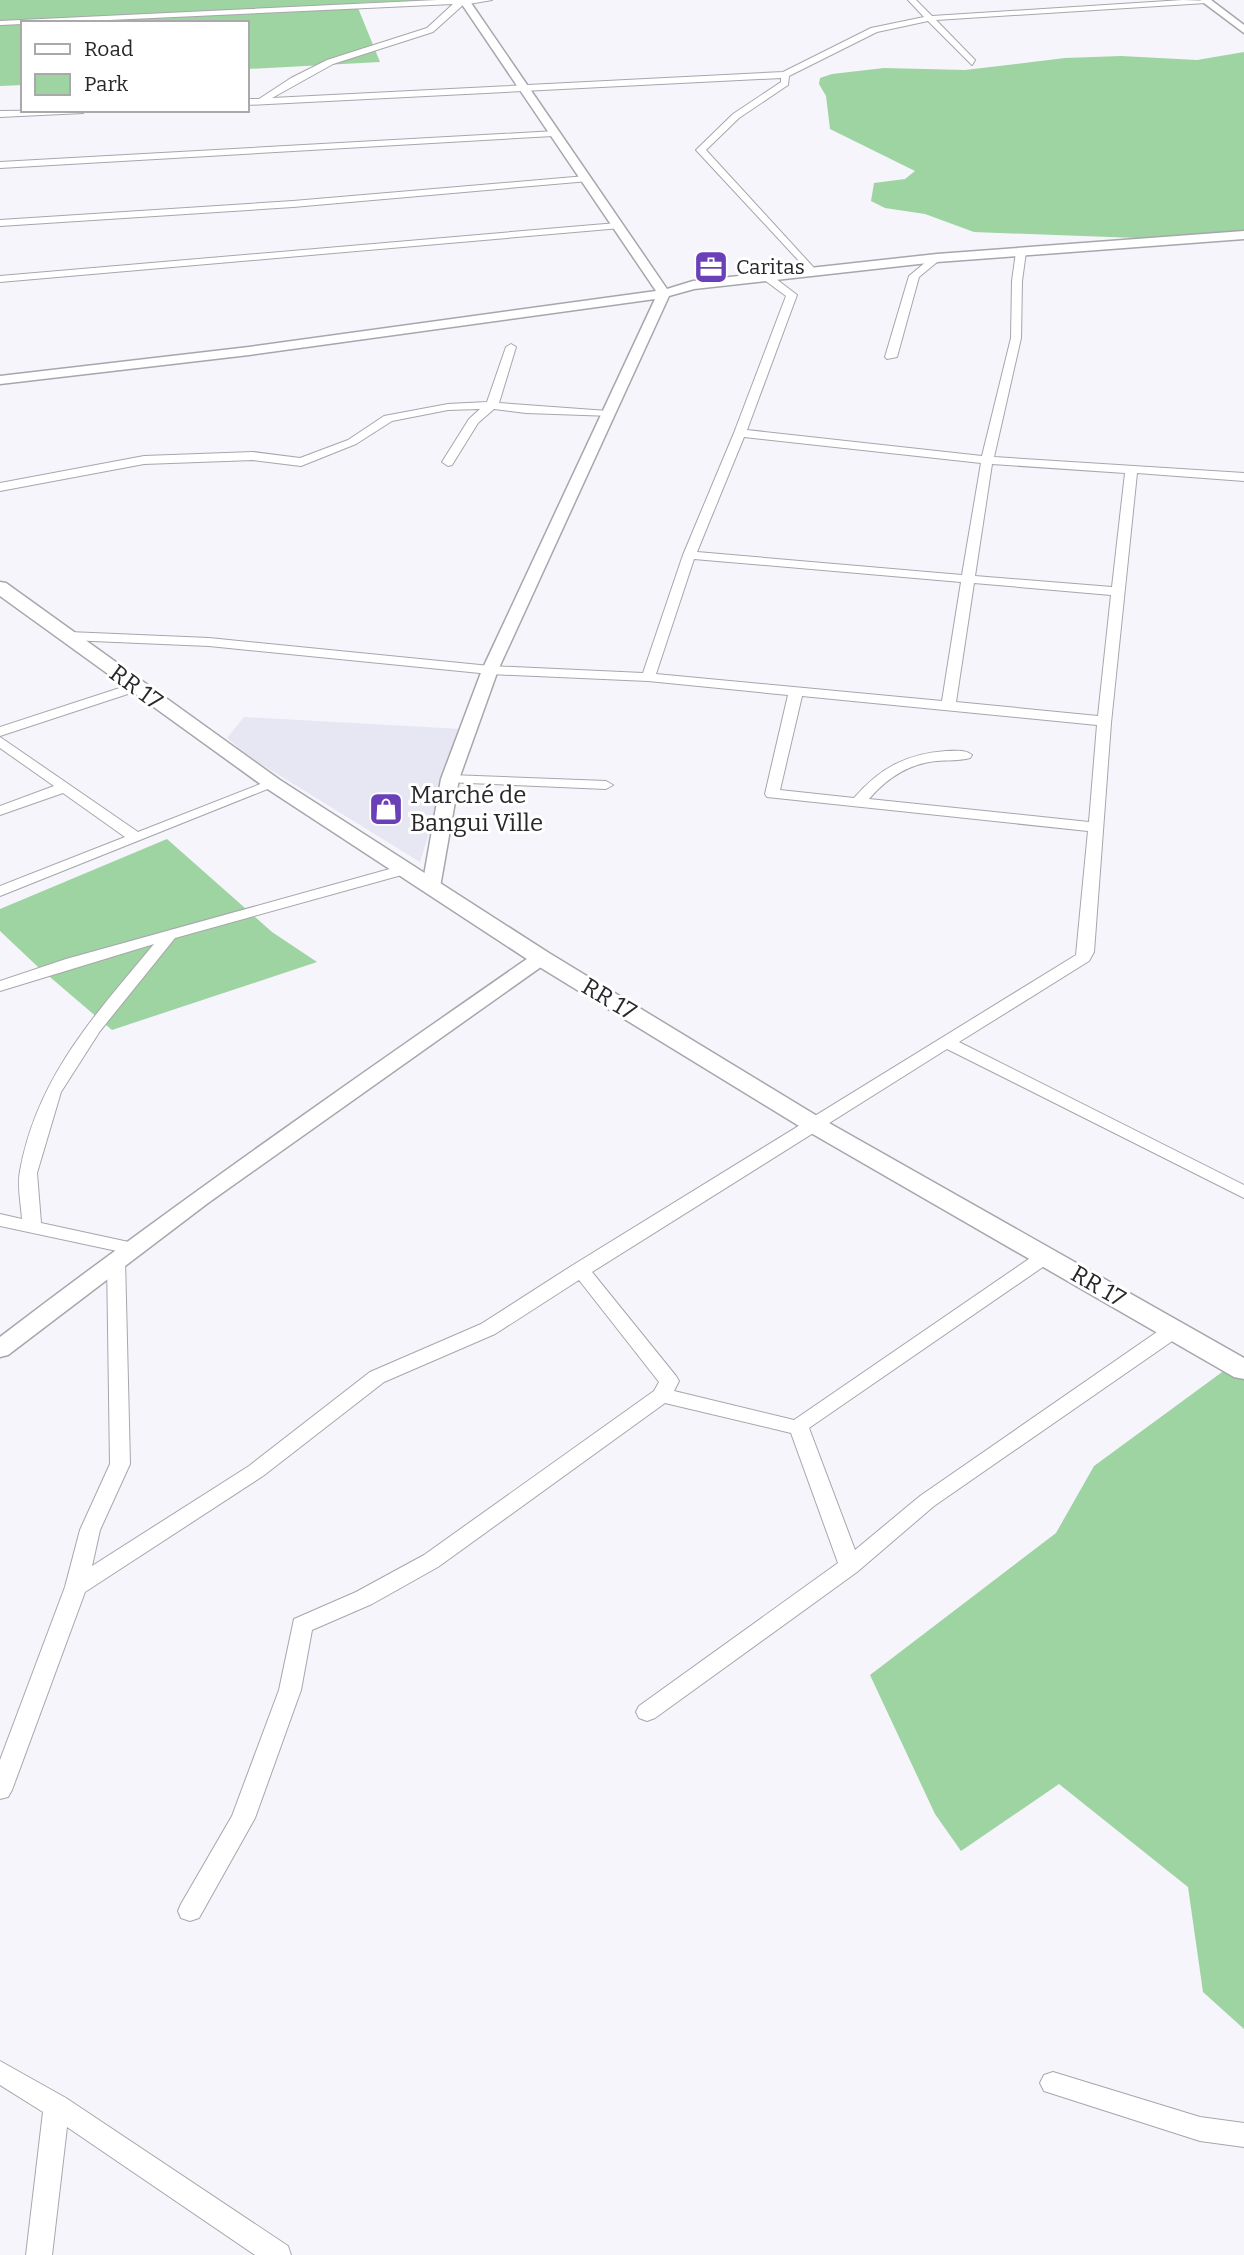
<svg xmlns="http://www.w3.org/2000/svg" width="1244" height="2255" viewBox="0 0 1244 2255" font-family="Bitter,serif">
  <rect width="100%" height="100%" fill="#f5f5fb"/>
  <polygon fill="#e7e7f4" points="244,717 462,729 420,862 248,756 227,738"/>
  <g fill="#9ed4a1">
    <polygon points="0,0 436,0 356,3 380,62 247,69 247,23 23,23 23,85 0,86"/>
    <polygon points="1244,52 1244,231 1163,239 974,232 925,214 885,208 871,201 874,183 905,179 915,171 830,129 826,96 819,84 820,78 832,74 884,68 965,70 1065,58 1121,56 1197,60"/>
    <polygon points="167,839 272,932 317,962 112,1030 37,966 0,931 0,909"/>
    <polygon points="1229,1367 1244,1376 1244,2029 1203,1992 1188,1887 1059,1784 961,1851 935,1814 870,1675 1056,1533 1094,1466"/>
  </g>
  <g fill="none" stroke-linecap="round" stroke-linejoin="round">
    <g stroke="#a7a6ac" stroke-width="2">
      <g id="minor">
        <polygon points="437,0 492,0 463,5 433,32 333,64 272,98 783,72 871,28 924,17 908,0 916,0 932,16 1183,0 1210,1 1206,3 936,20 975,60 972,65 928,21 877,32 789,76 788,85 739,118 706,150 816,270 817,272 812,275 696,150 733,114 781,82 781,78 247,105 247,99 259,99 291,78 327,60 427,28 453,4 0,25 0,21"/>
        <polygon points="87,110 83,113 0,117 0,111"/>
        <polygon points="556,131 556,135 553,136 0,168 0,162"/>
        <polygon points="586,176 591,179 589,181 293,207 0,226 0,220 293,201"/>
        <polygon points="617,223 622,226 621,228 0,282 0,276"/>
        <path d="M 1021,249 L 1026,252 L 1022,281 L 1021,338 L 994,457 L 1244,473 L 1244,481 L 1137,473 L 1111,723 L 1094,952 L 1089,961 L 959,1042 L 1244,1185 L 1244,1198 L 947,1049 L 592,1272 L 676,1376 L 679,1381 L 674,1391 L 794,1420 L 1039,1252 L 1053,1252 L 1055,1256 L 1053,1260 L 809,1428 L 855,1550 L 920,1496 L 1167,1325 L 1181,1325 L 1184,1330 L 1181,1335 L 934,1506 L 857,1572 L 655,1718 L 647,1721 L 639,1718 L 636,1712 L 639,1706 L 838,1563 L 791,1433 L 665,1403 L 438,1567 L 372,1604 L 312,1630 L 301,1690 L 255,1818 L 199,1918 L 190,1921 L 181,1918 L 178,1911 L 181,1904 L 232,1816 L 279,1690 L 294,1619 L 356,1592 L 424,1555 L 654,1391 L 659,1382 L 579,1280 L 495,1334 L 384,1382 L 263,1476 L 85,1592 L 12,1790 L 8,1797 L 0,1799 L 0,1760 L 65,1587 L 80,1530 L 110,1464 L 107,1259 L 109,1255 L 123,1255 L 125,1259 L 130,1464 L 100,1530 L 92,1566 L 249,1466 L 370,1372 L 481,1324 L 573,1265 L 1076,955 L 1088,831 L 767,797 L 765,794 L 788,695 L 648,681 L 490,674 L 209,646 L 69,640 L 62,636 L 69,632 L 209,638 L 490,666 L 643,673 L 683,555 L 734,433 L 786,296 L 763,279 L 763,275 L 771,275 L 797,295 L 747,430 L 982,456 L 1011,338 L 1012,281 L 1016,252 ZM 744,437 L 981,463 L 962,575 L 697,552 ZM 992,464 L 1125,473 L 1112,587 L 975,576 ZM 694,559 L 961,582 L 942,701 L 656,674 ZM 974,583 L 1111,595 L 1098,716 L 956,702 ZM 802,696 L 1097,725 L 1089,822 L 869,799 C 887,778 908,764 936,761 C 947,760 959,761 970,758 L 972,755 C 965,749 955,751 946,751 C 906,754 880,768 854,798 L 780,790 Z"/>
        <polygon points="933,256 942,258 919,277 897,357 887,359 885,357 909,276"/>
        <polygon points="511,344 516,347 499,403 608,411 614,414 612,416 526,413 494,409 478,423 452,465 448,466 442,462 469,419 480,409 448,410 392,421 356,444 301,466 253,460 144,464 0,491 0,483 144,456 253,452 300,458 348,440 384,416 448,404 487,402 506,347"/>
        <polygon points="135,683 142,687 140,690 0,736 0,727"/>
        <polygon points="0,737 138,832 268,781 273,780 280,784 0,896 0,886 125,837 63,793 0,815 0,806 54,786 0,748"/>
        <polygon points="450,775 606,781 613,785 606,789 445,782 443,779"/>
        <path d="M 404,865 L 412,870 L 409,873 L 175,938 L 100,1031 L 61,1092 L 37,1173 L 41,1223 L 138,1244 L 140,1248 L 138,1252 L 131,1254 L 0,1226 L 0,1214 L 22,1219 C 21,1204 17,1186 20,1171 C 37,1077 95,1015 154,944 L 0,991 L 0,981 L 66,959 Z"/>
        <polygon points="0,2061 66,2098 288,2246 291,2255 255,2255 67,2127 52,2255 26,2255 43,2112 0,2085"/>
        <polygon points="1053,2072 1200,2117 1244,2123 1244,2147 1200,2141 1044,2091 1040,2083 1044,2075"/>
      </g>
    </g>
    <g stroke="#a7a6ac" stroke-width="3">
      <g id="tertiary">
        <polygon points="459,0 469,0 667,289 693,281 937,254 1244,231 1244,239 937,262 694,289 669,296 498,670 459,779 440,887 431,893 422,887 441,779 482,670 655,299 249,355 0,384 0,376 249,347 656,291"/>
        <polygon points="1200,0 1211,0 1244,25 1244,33"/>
        <path d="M 541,952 L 548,954 L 551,958 L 548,962 L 208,1203 L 8,1355 L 0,1357 L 0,1337 C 174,1204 354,1079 534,954 Z"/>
      </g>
    </g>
    <g stroke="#a7a6ac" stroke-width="3">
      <polygon id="secondary" points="0,582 6,583 280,780 549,953 822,1119 1244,1358 1244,1379 1234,1377 804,1129 533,963 266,788 0,596"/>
    </g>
    <use href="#minor" fill="#fff" fill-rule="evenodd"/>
    <use href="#tertiary" fill="#fff" fill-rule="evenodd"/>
    <use href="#secondary" fill="#fff" fill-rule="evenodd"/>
  </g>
  <defs>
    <g id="office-square" transform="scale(1.75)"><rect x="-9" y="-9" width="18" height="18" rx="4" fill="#6a40b8" stroke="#fff"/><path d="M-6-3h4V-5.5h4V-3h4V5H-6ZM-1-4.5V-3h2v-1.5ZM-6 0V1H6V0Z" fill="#fff"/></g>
    <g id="shop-square" transform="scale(1.75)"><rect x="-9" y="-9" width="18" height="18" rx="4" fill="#6a40b8" stroke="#fff"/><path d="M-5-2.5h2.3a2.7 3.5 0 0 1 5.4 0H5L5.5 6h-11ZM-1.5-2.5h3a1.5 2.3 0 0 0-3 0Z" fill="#fff"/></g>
  </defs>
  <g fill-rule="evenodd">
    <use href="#office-square" x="711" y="267"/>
    <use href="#shop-square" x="386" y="809"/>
  </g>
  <g text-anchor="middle" stroke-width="6" stroke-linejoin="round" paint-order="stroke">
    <g font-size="21" fill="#28282a" stroke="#fff" text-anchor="start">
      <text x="736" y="274">Caritas</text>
    </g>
    <g font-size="24" fill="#28282a" stroke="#fff">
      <text transform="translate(136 687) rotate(36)" y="8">RR 17</text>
      <text transform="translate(609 999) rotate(31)" y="8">RR 17</text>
      <text transform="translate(1098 1286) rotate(30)" y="8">RR 17</text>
    </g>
    <g font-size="24" fill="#28282a" stroke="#fff" text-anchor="start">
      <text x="410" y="803">Marché de<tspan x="410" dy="28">Bangui Ville</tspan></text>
    </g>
  </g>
  <rect x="21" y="21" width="228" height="91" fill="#ffffff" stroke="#a9a9aa" stroke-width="2"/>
  <rect x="35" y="44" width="35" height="10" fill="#ffffff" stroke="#a9a9aa" stroke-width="2"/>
  <text x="84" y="56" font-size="21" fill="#28282a">Road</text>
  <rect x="35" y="74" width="35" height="21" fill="#9ed4a1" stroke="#a9a9aa" stroke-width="2"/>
  <text x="84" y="91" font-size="21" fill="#28282a">Park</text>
</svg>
